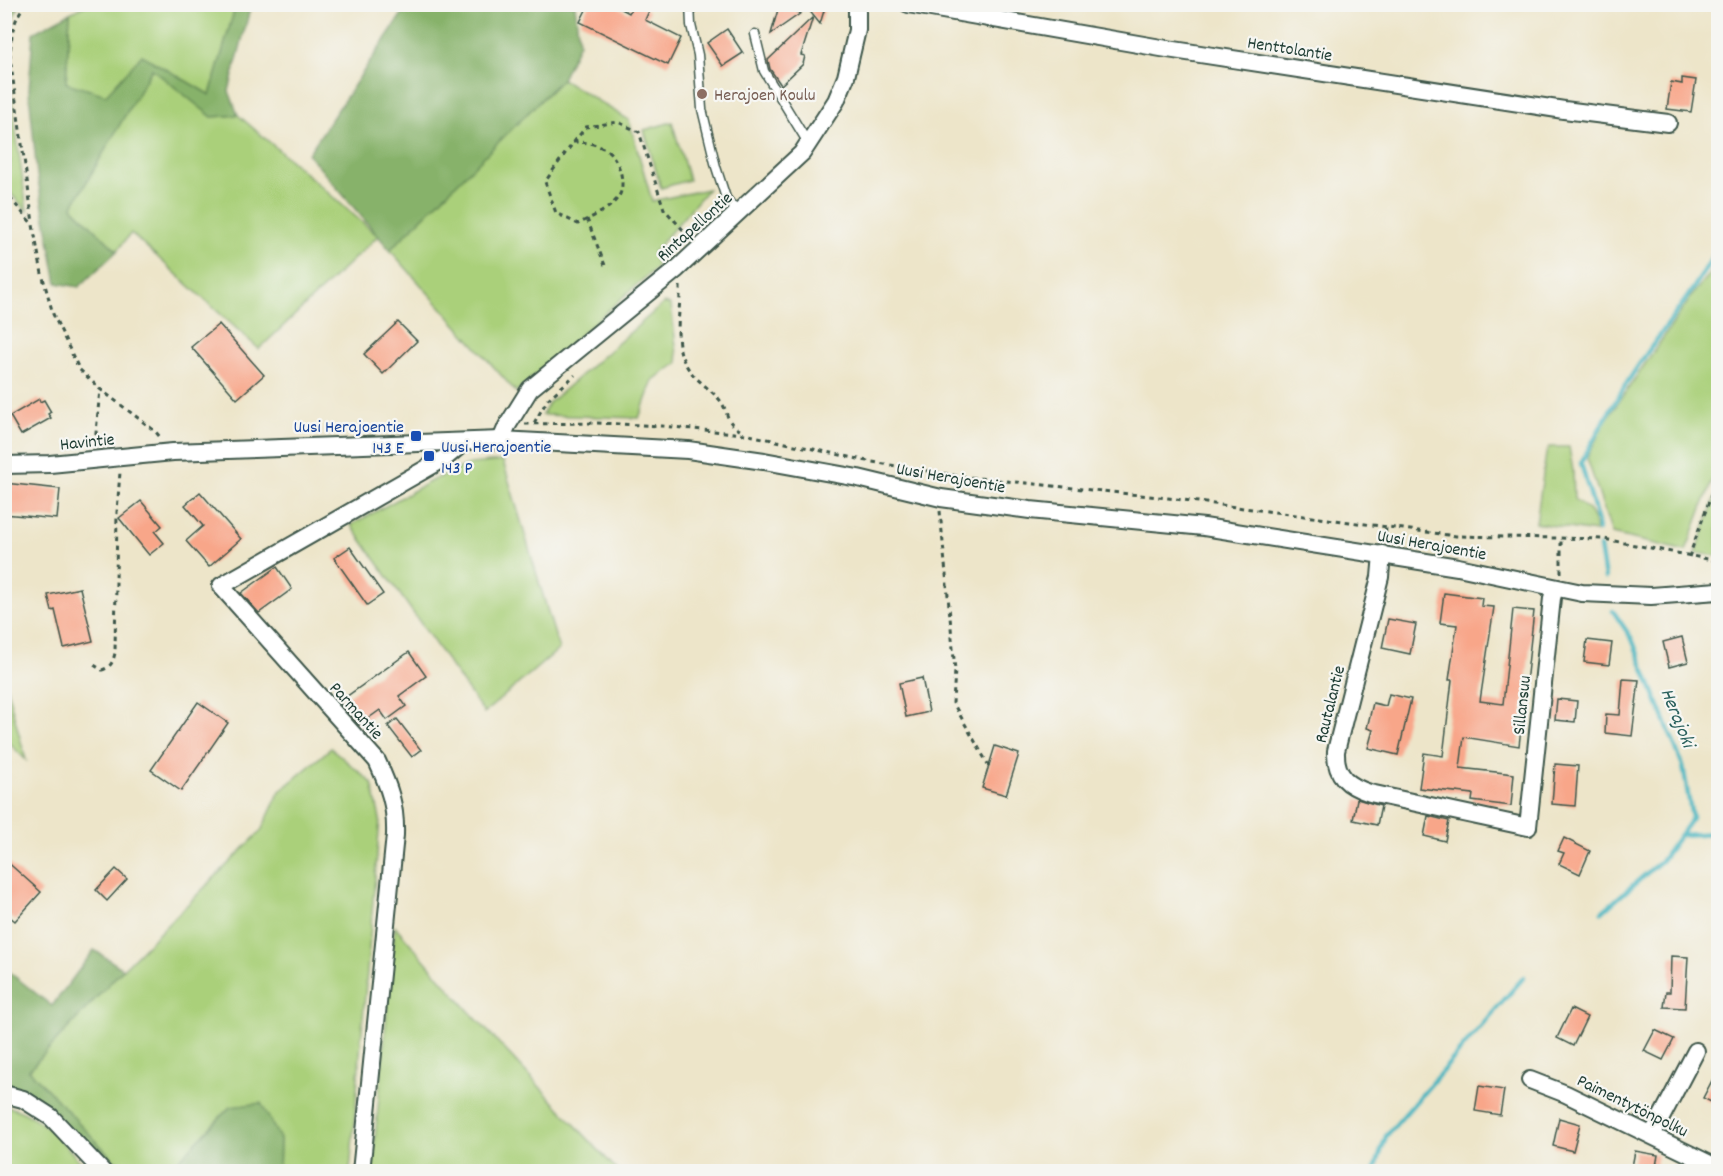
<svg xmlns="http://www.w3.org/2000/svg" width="1723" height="1176" viewBox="0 0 1723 1176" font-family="Dekko,sans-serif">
  <rect width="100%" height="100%" fill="#f6f6f2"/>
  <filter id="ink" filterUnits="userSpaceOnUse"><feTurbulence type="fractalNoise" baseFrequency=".0167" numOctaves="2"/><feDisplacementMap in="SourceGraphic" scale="12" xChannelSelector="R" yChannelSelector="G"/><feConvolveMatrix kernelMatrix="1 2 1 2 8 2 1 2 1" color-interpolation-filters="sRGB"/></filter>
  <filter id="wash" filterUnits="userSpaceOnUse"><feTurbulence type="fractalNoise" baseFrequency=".008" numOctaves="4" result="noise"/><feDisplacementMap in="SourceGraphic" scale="24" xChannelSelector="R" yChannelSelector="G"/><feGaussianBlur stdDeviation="1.35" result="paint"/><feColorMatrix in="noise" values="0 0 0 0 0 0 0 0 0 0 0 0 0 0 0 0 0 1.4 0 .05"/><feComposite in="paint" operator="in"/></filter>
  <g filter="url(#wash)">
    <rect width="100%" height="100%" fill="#ede5c9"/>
    <g fill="#aad07a" stroke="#648657" stroke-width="1.5">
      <polygon points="86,5 236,5 210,95 142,56 106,95 66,83 70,13"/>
      <path d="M 19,7 C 8,23 7,40 6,59 L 27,211 L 10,193 L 5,184 L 10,162 L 4,143 L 5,14 Z"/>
      <polygon points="152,68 212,117 238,115 378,236 259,349 131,233 117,251 72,207"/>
      <polygon points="562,79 629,120 652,201 708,189 653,253 657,267 516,392 390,250"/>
      <polygon points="672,122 689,180 661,188 644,130"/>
      <polygon points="1718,261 1718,465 1686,551 1612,534 1587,458 1605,422 1696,290 1711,273"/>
      <polygon points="664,303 671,305 678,363 653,380 639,418 542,415 549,403"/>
      <path d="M 1549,447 L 1569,447 L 1573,471 L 1574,499 C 1590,510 1594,513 1596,532 L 1536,523 L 1546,454 Z"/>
      <polygon points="503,461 559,649 484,713 351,525 433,480 470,464"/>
      <polygon points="1718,489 1718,556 1696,553"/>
      <polygon points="5,682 26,760 5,739"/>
      <polygon points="331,748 372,783 380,819 350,1171 279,1171 280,1139 230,1107 171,1168 154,1171 138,1171 114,1160 29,1070 123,969 261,831 280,791"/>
      <polygon points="395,926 469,1011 618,1171 372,1171"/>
      <path d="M 4,1106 C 42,1113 64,1145 89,1171 L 5,1171 Z"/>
    </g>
    <g fill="#87b26a" stroke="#53784f" stroke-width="1.5">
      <polygon points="236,4 251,5 229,91 238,115 212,117 152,69 72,207 117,251 79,287 57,283 37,175 29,91 33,33 70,13 66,83 106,95 142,55 210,95"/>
      <polygon points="408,5 575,5 579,43 562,79 390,250 308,154"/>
      <polygon points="94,950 123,969 29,1070 114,1160 138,1171 106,1171 5,1088 4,968 52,1006"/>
      <polygon points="261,1103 280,1139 279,1171 154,1171 171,1168 230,1107"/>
    </g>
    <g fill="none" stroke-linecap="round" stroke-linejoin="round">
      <g stroke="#46b5c0" stroke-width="4.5">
        <path d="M 1598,530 L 1598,522 L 1581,463 C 1601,425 1622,388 1647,353 C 1672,318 1699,284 1718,246"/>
        <polyline points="1600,547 1605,578"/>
        <polyline points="1680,835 1718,833"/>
        <polyline points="1602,912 1662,860 1692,818 1683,766 1632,639 1613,611"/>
        <polyline points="1374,1172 1386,1136 1524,977"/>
      </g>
    </g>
    <g id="blocks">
      <g fill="#f8a689">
        <polygon points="589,4 612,4 629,13 633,4 636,4 649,11 645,20 681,38 668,65 580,22"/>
        <polygon points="804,4 826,4 820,24"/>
        <polygon points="779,6 801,13 771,34"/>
        <polygon points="813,17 801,55 805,56 803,64 781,85 770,69 768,60"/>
        <polygon points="727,29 743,53 723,66 707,43"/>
        <polygon points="1682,78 1696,80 1691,112 1667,109 1671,82 1682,84"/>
        <polygon points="398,322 417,341 383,374 364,354"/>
        <polygon points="219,324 264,375 237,399 191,347"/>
        <polygon points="39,399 40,402 44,400 51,412 48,414 51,418 21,435 10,416"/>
        <polygon points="4,483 60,489 57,519 4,514"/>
        <polygon points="200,492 241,539 209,567 186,541 203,526 185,505"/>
        <polygon points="141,501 162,526 155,532 164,543 149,555 119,518"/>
        <polygon points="350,547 383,594 367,605 334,558"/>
        <polygon points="277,567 292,589 259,613 241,593"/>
        <polygon points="80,588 93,641 64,648 55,610 52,611 48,595"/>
        <polygon points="1444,593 1482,598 1481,606 1494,607 1480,701 1503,704 1513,609 1534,611 1519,746 1464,737 1460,768 1514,774 1511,806 1472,801 1473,794 1419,788 1424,753 1443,756 1452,680 1449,680 1457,625 1440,623"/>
        <polygon points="1388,619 1416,624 1410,654 1382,648"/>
        <polygon points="1682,637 1688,662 1669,667 1663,642"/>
        <polygon points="1587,640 1612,643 1609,665 1584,662"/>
        <polygon points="409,652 426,676 399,696 406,706 387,720 380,710 359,725 339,702"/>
        <polygon points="922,678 929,712 906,717 899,683"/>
        <polygon points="1623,679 1639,680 1632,736 1605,733 1606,714 1620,715"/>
        <polygon points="1389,694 1411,699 1398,755 1368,748 1373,730 1367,728 1373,703 1386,706"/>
        <polygon points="1557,699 1577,701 1575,722 1555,720"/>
        <polygon points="198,702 228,723 181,791 151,770"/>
        <polygon points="397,719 421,750 412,757 388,726"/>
        <polygon points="995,746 1019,754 1006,795 982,788"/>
        <polygon points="1555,764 1578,766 1575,806 1552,804"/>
        <polygon points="1357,799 1381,806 1377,825 1353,820"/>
        <polygon points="1428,816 1449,821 1445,841 1424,836"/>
        <polygon points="1564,838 1590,851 1580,874 1559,864 1564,853 1558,851"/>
        <polygon points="4,859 41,892 15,921 4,912"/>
        <polygon points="116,869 127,879 107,901 96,890"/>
        <polygon points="1671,956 1688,957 1685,1008 1664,1007 1666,992 1670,992"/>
        <polygon points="1571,1009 1587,1017 1573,1046 1557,1038"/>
        <polygon points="1655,1030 1674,1039 1663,1060 1644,1051"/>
        <polygon points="1719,1067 1719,1106 1703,1098"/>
        <polygon points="1479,1086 1504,1090 1500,1115 1475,1111"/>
        <polygon points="1559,1118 1580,1124 1573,1151 1553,1146"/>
        <polygon points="1635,1151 1658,1155 1655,1172 1631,1172"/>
      </g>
    </g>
  </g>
  <g filter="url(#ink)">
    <use href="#blocks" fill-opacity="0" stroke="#3e564a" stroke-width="1.5"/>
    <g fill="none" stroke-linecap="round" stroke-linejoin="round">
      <g stroke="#3e564a" stroke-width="11">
        <g id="service">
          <polyline points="690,4 691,25 698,55 702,109 716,167 726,198 738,213"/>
          <polyline points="755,34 764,71 808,143"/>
        </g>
      </g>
      <g stroke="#3e564a" stroke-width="20">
        <g id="minor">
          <polyline points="908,4 1161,48 1564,110 1668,123"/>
          <polyline points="501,440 507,426 530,389 677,269 802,153 836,101 846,77 857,30 857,4"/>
          <polyline points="4,465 50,464 173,452 501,440 688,450 764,461 858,478 941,498 1030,510 1204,527 1458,567 1582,593 1651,596 1718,591"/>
          <path d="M 1382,554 L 1380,577 L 1336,751 C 1335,776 1348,786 1370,793 L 1528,827 L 1552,598 L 1555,588"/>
          <polyline points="1530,1080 1566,1094 1718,1168"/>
          <polyline points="4,1094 23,1099 51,1117 103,1172"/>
          <polyline points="1652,1135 1696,1051"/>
          <path d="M 361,1172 L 395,835 C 396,805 389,787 377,761 L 221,586 L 445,458 L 464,442"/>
        </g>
      </g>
      <g stroke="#3e564a" stroke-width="3" stroke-dasharray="4.5 4.5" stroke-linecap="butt">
        <path d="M 27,4 C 12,17 11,40 10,58 L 33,223"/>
        <path d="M 573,142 C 585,142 594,143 605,149 C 618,156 626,181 620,194 C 613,209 591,217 578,224 L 556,213 L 545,182 C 558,163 571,145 586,127 L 618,122 L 639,132 L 664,209 L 685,232"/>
        <polyline points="4,191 33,225 42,274 53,314 79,369 100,389 155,431 160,437"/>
        <polyline points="587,219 606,268"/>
        <path d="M 680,286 C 681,312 672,342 686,365 C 694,379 709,388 719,399 C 731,414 722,420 743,432"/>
        <polyline points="534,423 548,399 575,375"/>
        <polyline points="525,424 597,423 662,426 745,434 872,462 959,476 1168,498 1456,536 1604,539 1718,561"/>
        <polyline points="95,444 100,389"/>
        <polyline points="940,511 955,670 953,703 989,766"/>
        <polyline points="1385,541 1386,527"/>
        <polyline points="1689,557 1718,476"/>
        <polyline points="1561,573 1561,539"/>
        <path d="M 94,665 L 102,670 C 111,667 113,662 115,653 L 117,512 L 120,472"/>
      </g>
      <use href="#service" stroke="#fff" stroke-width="8"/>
      <use href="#minor" stroke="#fff" stroke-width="16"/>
    </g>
  </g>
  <circle fill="#8d6e63" stroke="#f6f6f2" stroke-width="2" cx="702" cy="94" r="6"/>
  <g fill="#1a4fb4" stroke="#f6f6f2" stroke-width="2">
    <rect x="410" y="430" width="12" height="12" rx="3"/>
    <rect x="423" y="450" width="12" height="12" rx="3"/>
  </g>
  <g text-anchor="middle" stroke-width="4.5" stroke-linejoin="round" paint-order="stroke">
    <g font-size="18" fill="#1f3d34" stroke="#f6f6f2">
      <text transform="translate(1290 48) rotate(9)" y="6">Henttolantie</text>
      <text transform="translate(694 226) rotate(-42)" y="6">Rintapellontie</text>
      <text transform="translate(87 441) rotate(-6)" y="6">Havintie</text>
      <text transform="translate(951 477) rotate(10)" y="6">Uusi Herajoentie</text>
      <text transform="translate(1432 544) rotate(10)" y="6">Uusi Herajoentie</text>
      <text transform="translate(1329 704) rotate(-76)" y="6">Rautalantie</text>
      <text transform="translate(1521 705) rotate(-84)" y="6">Sillansuu</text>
      <text transform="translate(357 710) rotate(48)" y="6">Parmantie</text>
      <text transform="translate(1633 1105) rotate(26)" y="6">Paimentytönpolku</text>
    </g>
    <g font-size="18" fill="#785e54" stroke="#f6f6f2" text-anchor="start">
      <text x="714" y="100">Herajoen Koulu</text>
    </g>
    <g font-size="18" fill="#164399" stroke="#f6f6f2" text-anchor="end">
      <text x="404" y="432">Uusi Herajoentie<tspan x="404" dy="21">143 E</tspan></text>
      <text x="441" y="452" text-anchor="start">Uusi Herajoentie<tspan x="441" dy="21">143 P</tspan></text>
    </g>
    <g font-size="20" font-style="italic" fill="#2b615e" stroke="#f6f6f2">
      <text transform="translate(1679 717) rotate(68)" y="7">Herajoki</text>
    </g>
  </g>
  <rect width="1723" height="1176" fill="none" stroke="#f6f6f2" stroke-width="24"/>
</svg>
